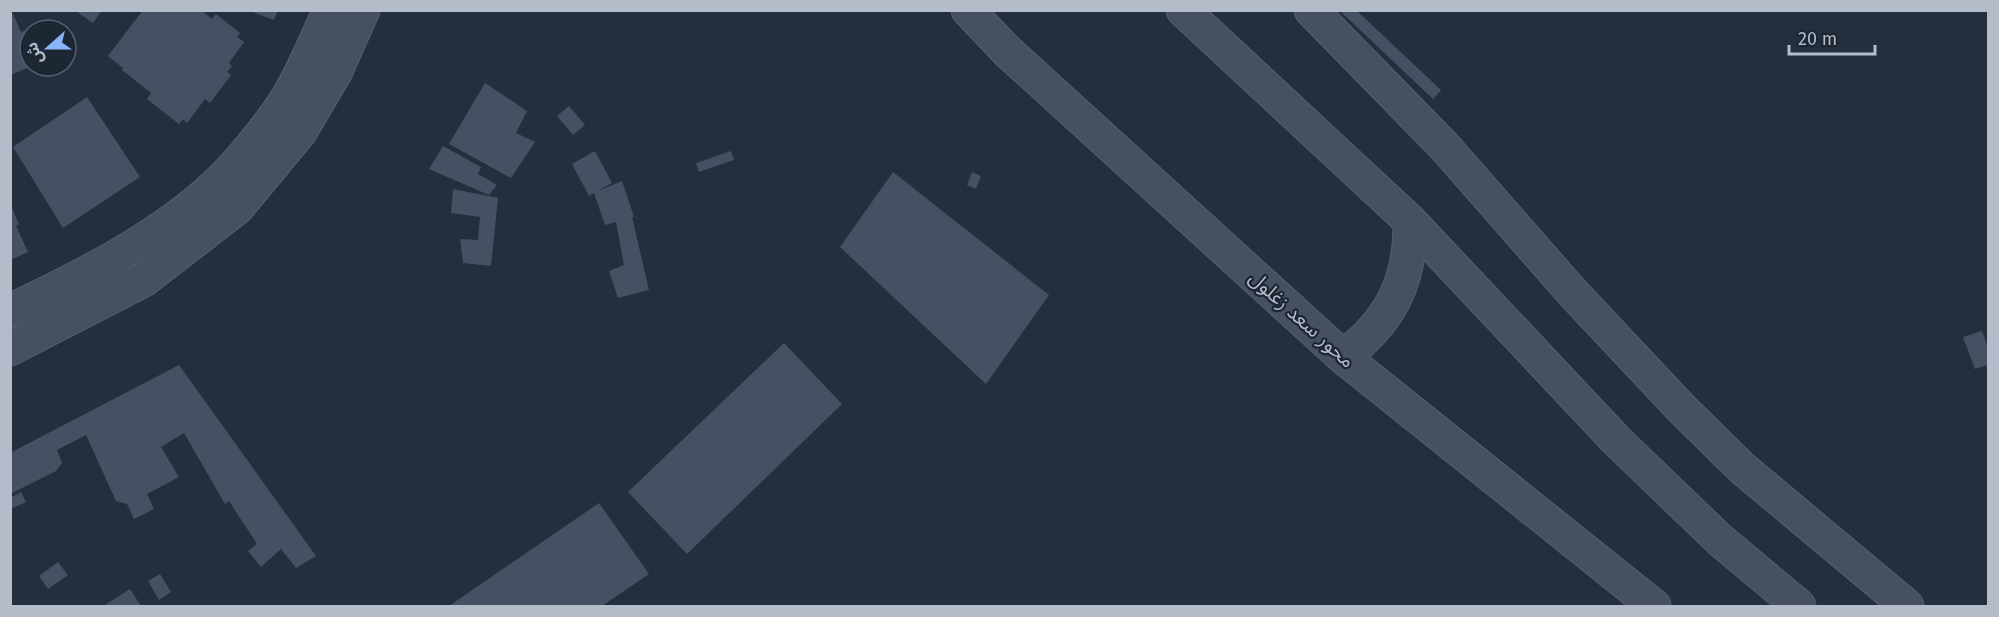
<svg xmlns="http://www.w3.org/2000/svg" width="1999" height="617" viewBox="0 0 1999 617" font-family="'Fira Sans','Noto Sans Arabic',sans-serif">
  <rect width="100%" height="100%" fill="#242f3e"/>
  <g fill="#455162">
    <polygon points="74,10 102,10 93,23"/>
    <polygon points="143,10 201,10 212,19 216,14 240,33 237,37 244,42 229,63 232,66 227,72 231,75 210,103 205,99 187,123 183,119 179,124 147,99 151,93 122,70 123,68 108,56"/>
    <polygon points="247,10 278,10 274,20"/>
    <polygon points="1339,10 1356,10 1441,90 1433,99"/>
    <polygon points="13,14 21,32 30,29 30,67 10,75 10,16"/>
    <polygon points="485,83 527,111 516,133 535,142 511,178 449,144"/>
    <polygon points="87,97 140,177 63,228 13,147"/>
    <polygon points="569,106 585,125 573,135 557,116"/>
    <polygon points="443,146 481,167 478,174 497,185 489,195 429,169"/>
    <polygon points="595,151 612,183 598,191 622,181 634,217 632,217 649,290 618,298 609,271 624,265 616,222 605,225 594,193 589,196 572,164"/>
    <polygon points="731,151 734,160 699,172 696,163"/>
    <polygon points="893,172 1049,295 986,384 840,247"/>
    <polygon points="972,172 981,176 976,189 967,185"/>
    <polygon points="453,189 498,198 491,266 463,263 460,239 478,240 480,217 451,213"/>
    <polygon points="10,204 19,224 16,226 28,252 10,260"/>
    <polygon points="1982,331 1988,348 1988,365 1975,369 1963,337"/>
    <polygon points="784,343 842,404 687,554 628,492"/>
    <polygon points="179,365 316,556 296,568 281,549 261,567 248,551 257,544 229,501 225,504 184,433 161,447 179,477 147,494 154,509 134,519 127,504 116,501 86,435 57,450 62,463 56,471 10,494 10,453"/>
    <polygon points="21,492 26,502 10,509 10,498"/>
    <polygon points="599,503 649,574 602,606 449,606"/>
    <polygon points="58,562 68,575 48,589 39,576"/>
    <polygon points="160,574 171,592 159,600 148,581"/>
    <polygon points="130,589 141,606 106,606 105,605"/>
  </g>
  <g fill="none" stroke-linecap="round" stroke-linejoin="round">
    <g stroke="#565f6c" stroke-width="35">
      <g id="secondary">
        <polyline points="968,10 1007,51 1343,357 1654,606"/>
        <polyline points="1183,10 1410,221 1617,441 1720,540 1799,606"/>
        <polyline points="1311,10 1444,146 1572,292 1682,409 1742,468 1907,606"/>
        <path d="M 10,311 C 79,278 148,244 206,194 C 233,171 257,141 278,112 C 298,84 315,42 330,10"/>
        <polyline points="10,349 144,280 237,208 300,132 336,71 363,10"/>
        <path d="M 1343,357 C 1391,321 1411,281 1410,221"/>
      </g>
    </g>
    <use href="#secondary" stroke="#465061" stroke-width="33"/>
  </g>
  <g text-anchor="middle" stroke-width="4.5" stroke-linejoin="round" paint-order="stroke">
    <g font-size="20" fill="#b4bcc9" stroke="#1d2633">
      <text transform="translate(1302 319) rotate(42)" y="7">محور سعد زغلول</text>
    </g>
  </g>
  <rect width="1999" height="617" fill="none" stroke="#b4bcc9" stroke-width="24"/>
  <g transform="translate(48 48) rotate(249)"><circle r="28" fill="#1d2633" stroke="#59626f" stroke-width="1.5"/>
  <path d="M0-4.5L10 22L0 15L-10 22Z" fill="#8ab4f8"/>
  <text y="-9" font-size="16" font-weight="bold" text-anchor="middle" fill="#b4bcc9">ش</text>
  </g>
  <path d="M1789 45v9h86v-9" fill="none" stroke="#b4bcc9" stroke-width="3"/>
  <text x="1798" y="45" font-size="18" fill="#b4bcc9" stroke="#1d2633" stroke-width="4.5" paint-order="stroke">20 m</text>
</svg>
